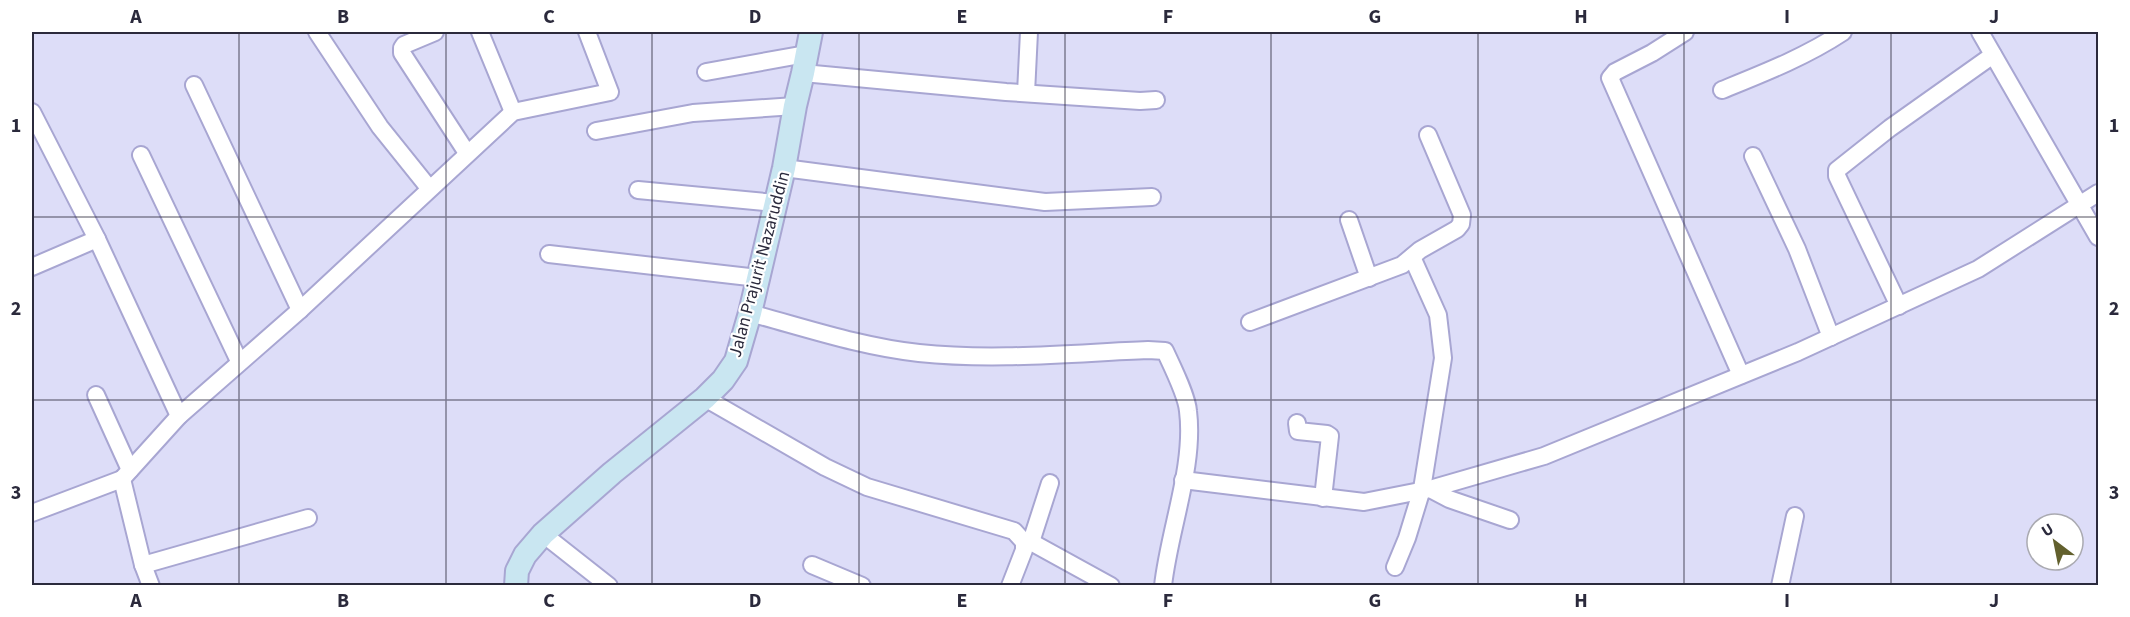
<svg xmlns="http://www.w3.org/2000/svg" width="2130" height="617" viewBox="0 0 2130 617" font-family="'Source Sans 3',sans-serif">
  <rect width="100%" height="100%" fill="#ddddf8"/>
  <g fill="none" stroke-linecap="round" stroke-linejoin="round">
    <g stroke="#a8a6d2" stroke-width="20">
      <g id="street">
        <polyline points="317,32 380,127 429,188"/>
        <polyline points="435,32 404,45 402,48 402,53 467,153"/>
        <polyline points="480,32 513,112"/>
        <polyline points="1685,32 1652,53 1615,72 1610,78 1741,375"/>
        <polyline points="1980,32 2098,237"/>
        <polyline points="706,72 806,54"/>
        <polyline points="803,73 1006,92 1140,101 1156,100"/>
        <polyline points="194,85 300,310"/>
        <path d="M 1722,90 C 1764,73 1805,57 1843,32"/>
        <polyline points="1026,93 1029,32"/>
        <polyline points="32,112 97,239 179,416"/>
        <polyline points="596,131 693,113 795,106"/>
        <polyline points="141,155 239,361"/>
        <polyline points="1753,156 1797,249 1831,337"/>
        <polyline points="784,168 1045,202 1152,197"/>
        <polyline points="638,190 776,203"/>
        <polyline points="1349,220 1369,278"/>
        <polyline points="549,254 758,278"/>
        <polyline points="32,267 97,239"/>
        <polyline points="1899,306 1837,176 1837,170 1890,128 1993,55"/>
        <path d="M 750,313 C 806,328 862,347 919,353 C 995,361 1073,353 1148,350 L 1165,351 C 1172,366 1187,396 1188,411 C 1195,466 1169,530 1163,586"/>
        <polyline points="1250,322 1402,265 1420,250 1457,229 1461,224 1462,215 1428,135"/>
        <polyline points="96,395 130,470"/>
        <polyline points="705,398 825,467 867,487 1014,531 1024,542 1024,550 1010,586"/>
        <polyline points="1297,423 1298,431 1327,434 1330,436 1323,498"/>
        <polyline points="122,479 179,416 300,310 513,112 610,92 587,32"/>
        <polyline points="1183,480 1364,502 1430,489 1544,456 1798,352 1978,269 2098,193"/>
        <polyline points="1430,489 1449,499 1510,520"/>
        <polyline points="32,513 122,479 143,565 151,586"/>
        <polyline points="543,534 609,586"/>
        <polyline points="1024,542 1031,542 1111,586"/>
        <polyline points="1031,542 1050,483"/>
        <polyline points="143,565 308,518"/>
        <polyline points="812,565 862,586"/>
        <polyline points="1395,567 1407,538 1422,489 1443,358 1438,315 1412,257"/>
        <polyline points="1780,586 1795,516"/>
      </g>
    </g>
    <g stroke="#a8a6d2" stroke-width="26">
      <polyline id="secondary" points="516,586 517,571 525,555 543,534 612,473 705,398 723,380 736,361 750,313 784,168 795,106 803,73 811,32"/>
    </g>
    <use href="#street" stroke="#fff" stroke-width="16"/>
    <use href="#secondary" stroke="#c9e6f1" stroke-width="22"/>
  </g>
  <path fill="none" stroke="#2b2a3c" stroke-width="1.5" stroke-opacity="0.55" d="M 239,32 L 239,586M 446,32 L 446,586M 652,32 L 652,586M 859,32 L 859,586M 1065,32 L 1065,586M 1271,32 L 1271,586M 1478,32 L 1478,586M 1684,32 L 1684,586M 1891,32 L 1891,586M 32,217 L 2098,217M 32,400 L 2098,400"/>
  <g text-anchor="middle" stroke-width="4.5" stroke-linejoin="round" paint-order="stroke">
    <g font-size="18" fill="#2b2a3c" stroke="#fff">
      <text transform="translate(759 264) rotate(-75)" y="6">Jalan Prajurit Nazaruddin</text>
    </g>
  </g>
  <rect width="2130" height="617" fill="none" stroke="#ffffff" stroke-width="66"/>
  <g transform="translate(2055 542) rotate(328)"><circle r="28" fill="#ffffff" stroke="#aaaab1" stroke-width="1.5"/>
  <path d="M0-4.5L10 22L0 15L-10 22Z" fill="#62602d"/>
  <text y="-9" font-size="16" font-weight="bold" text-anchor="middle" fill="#2b2a3c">U</text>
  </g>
  <rect x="33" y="33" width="2064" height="551" fill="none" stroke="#2b2a3c" stroke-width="2"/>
  <g font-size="20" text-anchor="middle" font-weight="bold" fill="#2b2a3c">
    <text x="136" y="23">A</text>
    <text x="343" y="23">B</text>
    <text x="549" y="23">C</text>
    <text x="755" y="23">D</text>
    <text x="962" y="23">E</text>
    <text x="1168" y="23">F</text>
    <text x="1375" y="23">G</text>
    <text x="1581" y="23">H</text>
    <text x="1787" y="23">I</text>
    <text x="1994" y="23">J</text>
    <text x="16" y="132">1</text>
    <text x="2114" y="132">1</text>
    <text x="16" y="315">2</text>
    <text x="2114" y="315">2</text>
    <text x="16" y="499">3</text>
    <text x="2114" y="499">3</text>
    <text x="136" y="607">A</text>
    <text x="343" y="607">B</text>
    <text x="549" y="607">C</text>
    <text x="755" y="607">D</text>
    <text x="962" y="607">E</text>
    <text x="1168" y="607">F</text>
    <text x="1375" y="607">G</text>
    <text x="1581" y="607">H</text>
    <text x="1787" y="607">I</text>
    <text x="1994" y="607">J</text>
  </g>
</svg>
